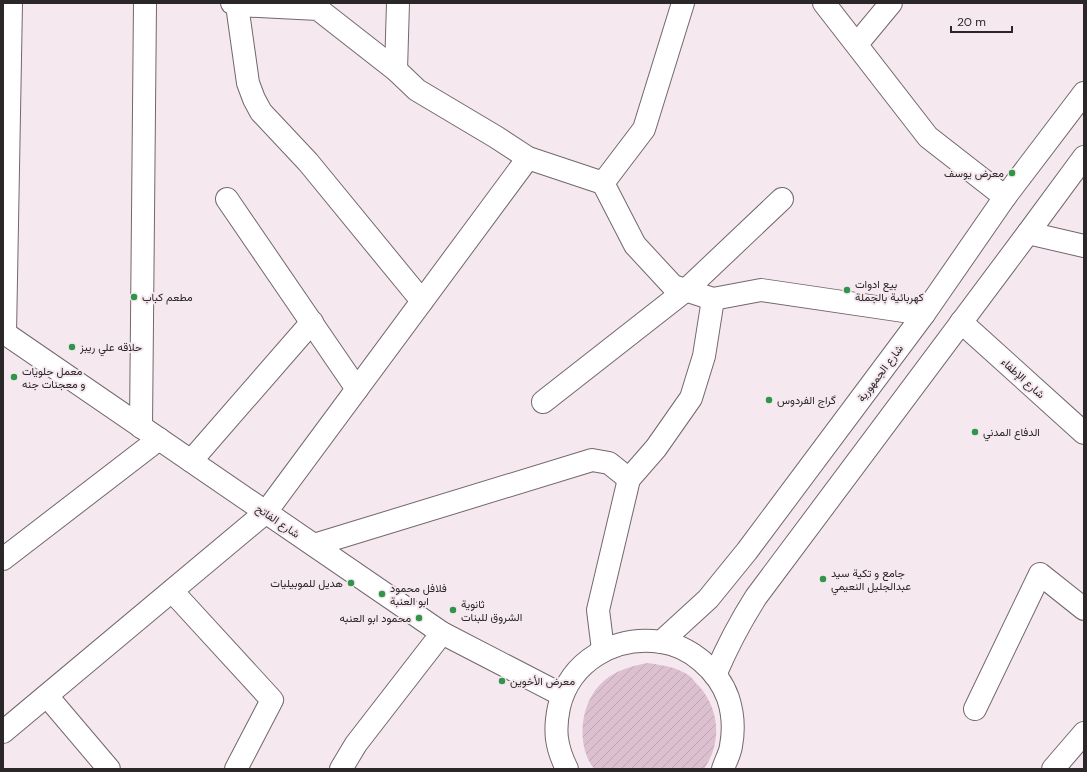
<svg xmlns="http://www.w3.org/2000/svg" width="1087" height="772" viewBox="0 0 1087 772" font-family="'DM Sans',Vazirmatn,sans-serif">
  <defs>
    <pattern id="garden-furrows" width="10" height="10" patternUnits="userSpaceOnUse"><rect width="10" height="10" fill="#ddc0d0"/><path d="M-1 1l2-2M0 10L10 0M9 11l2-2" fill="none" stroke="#bea5b3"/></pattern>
  </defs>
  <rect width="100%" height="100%" fill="#f5e9ef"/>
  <path fill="url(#garden-furrows)" d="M 647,663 C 663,665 678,667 691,677 C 694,680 696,684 699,686 C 720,710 722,743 704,769 L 594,769 C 575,744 580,700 605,680 C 617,670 632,666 647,663 Z"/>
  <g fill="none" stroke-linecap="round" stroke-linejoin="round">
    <g stroke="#72676d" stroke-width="24">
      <g id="minor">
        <polyline points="232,3 237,5 318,9 396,70 417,90 496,137 528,158 603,183"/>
        <polyline points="683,3 644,129 603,183 635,245 673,286 713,299 761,290 924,314"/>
        <polyline points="824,3 928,137 1005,197"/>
        <polyline points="237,5 248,83 254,99 261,112 308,162 422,301"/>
        <polyline points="857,44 891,3"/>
        <polyline points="396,70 398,3"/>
        <polyline points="227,199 357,389"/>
        <polyline points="1028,233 1084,246"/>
        <polyline points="961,322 1084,433"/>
        <polyline points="3,332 442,633 562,695"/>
        <polyline points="5,334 11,3"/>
        <polyline points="543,402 686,290 782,199"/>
        <polyline points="141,427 145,3"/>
        <polyline points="191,461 312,322"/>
        <polyline points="314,545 592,460 609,463 629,479"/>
        <polyline points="3,559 159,439"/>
        <polyline points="172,591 272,700 236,769"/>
        <polyline points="661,642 708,599 747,551 924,314 1005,197 1084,93"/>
        <polyline points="603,650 598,610 629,479 656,448 691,398 704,356 713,299"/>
        <path d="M 715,675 C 727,647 740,622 756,597 L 1028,233 L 1084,157"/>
        <polyline points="47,696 109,769"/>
        <polyline points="975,709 1040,574 1084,609"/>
        <polyline points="3,732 266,512 528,158"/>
        <polyline points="341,769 356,744 442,633"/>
        <polyline points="1053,769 1084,733"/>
      </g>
    </g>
    <g stroke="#72676d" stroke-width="24">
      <path id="major" d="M 567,769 C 556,747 554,731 559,707 C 570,661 615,635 661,642 C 690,646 718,670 728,698 C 733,713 734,730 731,746 C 730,754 725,762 723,769"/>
    </g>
    <use href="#minor" stroke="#fff" stroke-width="22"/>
    <use href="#major" stroke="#fff" stroke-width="22"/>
  </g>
  <g fill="#30944a" stroke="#f5e9ef" stroke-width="1.5">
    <circle cx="1012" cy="173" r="4"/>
    <circle cx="847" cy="290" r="4"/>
    <circle cx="134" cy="297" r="4"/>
    <circle cx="72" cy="347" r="4"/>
    <circle cx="14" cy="377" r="4"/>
    <circle cx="769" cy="400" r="4"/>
    <circle cx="975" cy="432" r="4"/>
    <circle cx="823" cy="579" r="4"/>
    <circle cx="351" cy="583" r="4"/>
    <circle cx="382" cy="594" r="4"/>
    <circle cx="453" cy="610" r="4"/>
    <circle cx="419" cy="618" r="4"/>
    <circle cx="502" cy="681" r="4"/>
  </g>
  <g text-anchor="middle" stroke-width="4" stroke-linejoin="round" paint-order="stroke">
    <g font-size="11" fill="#2b2628" stroke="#f5e9ef" text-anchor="start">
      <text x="1004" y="177" text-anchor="end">معرض يوسف</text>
      <text x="855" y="288">بيع ادوات<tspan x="855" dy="13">كهربائية بالجملة</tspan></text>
      <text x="142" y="301">مطعم كباب</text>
      <text x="80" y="351">حلاقه علي ريبز</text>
      <text x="22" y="375">معمل حلويات<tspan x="22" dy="13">و معجنات جنه</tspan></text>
      <text x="777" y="404">گراج الفردوس</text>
      <text x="983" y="436">الدفاع المدني</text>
      <text x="831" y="577">جامع و تكية سيد<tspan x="831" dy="13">عبدالجليل النعيمي</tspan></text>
      <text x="343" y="587" text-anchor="end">هديل للموبيليات</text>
      <text x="390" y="592">فلافل محمود<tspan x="390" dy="13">ابو العنبة</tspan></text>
      <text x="461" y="608">ثانوية<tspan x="461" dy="13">الشروق للبنات</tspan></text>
      <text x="411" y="622" text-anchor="end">محمود ابو العنبه</text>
      <text x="510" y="685">معرض الأخوين</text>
    </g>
    <g font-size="11" fill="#2b2628" stroke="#f5e9ef">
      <text transform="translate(880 373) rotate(-53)" y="4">شارع الجمهورية</text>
      <text transform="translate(1023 378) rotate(42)" y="4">شارع الإطفاء</text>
      <text transform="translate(278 521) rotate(34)" y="4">شارع الفاتح</text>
    </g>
  </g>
  <rect width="1087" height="772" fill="none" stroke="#2b2628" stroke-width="8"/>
  <path d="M951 26v6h61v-6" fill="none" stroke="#2b2628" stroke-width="2"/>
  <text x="957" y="26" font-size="12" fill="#2b2628" stroke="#f5e9ef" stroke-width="3" paint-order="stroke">20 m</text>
</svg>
